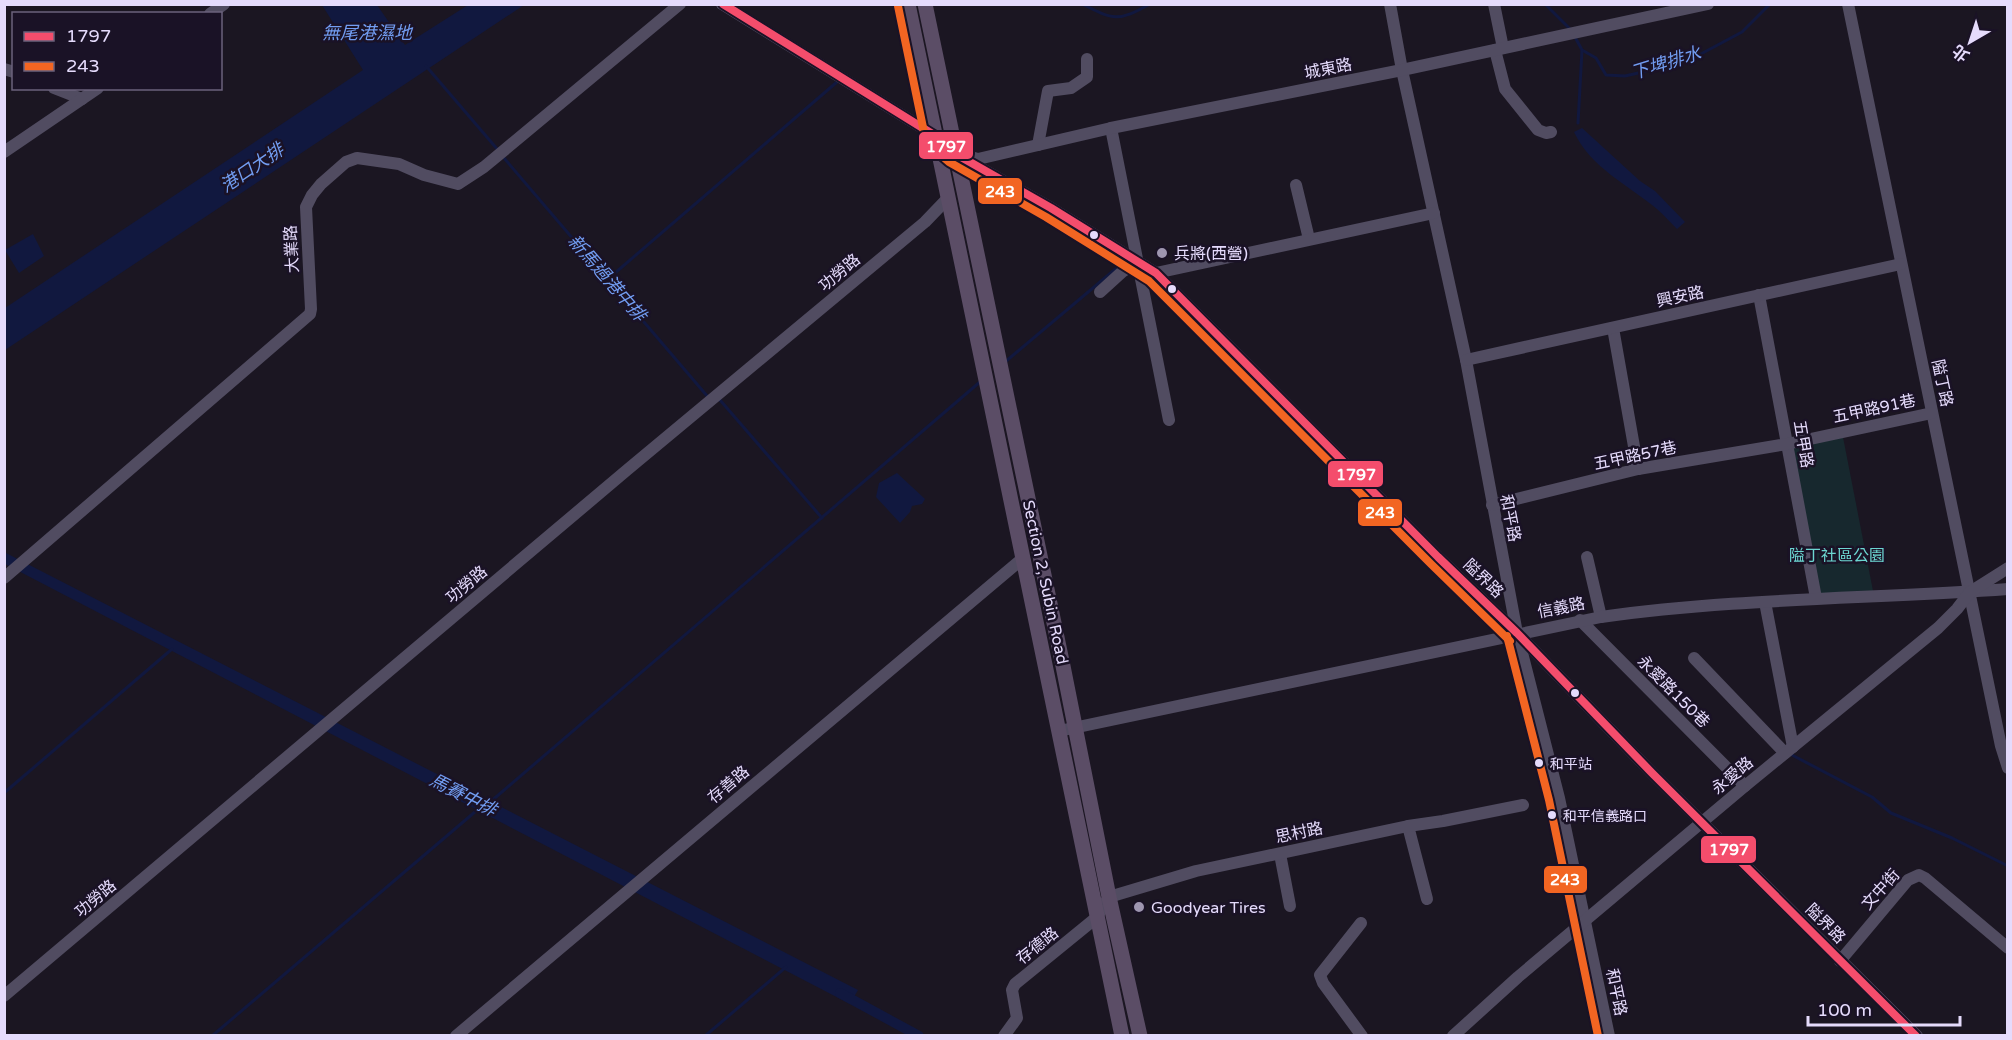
<svg xmlns="http://www.w3.org/2000/svg" width="2012" height="1040" viewBox="0 0 2012 1040" font-family="'Varela Round','Noto Sans TC',sans-serif">
  <rect width="100%" height="100%" fill="#1b1622"/>
  <polygon fill="#17282e" points="1842,432 1874,596 1816,598 1787,444"/>
  <g fill="#11183f">
    <polygon points="322,5 377,5 405,45 468,5 524,5 5,350 5,308 363,70"/>
    <path d="M 1582,128 L 1640,181 L 1655,191 L 1685,222 L 1677,229 C 1670,222 1664,215 1657,209 C 1628,185 1590,167 1574,132 Z"/>
    <polygon points="33,234 44,256 19,273 5,250"/>
    <polygon points="897,473 925,499 922,504 912,506 910,512 900,523 876,497 879,483"/>
    <polygon points="4,552 858,990 850,1004 5,564"/>
  </g>
  <g fill="none" stroke-linecap="round" stroke-linejoin="round">
    <g stroke="#11183f" stroke-width="3">
      <path d="M 1082,4 C 1114,20 1118,22 1150,4"/>
      <polyline points="1545,4 1570,29"/>
      <polyline points="1575,37 1582,50 1596,58 1606,75 1625,76 1647,71 1663,62 1697,56 1742,32 1770,4"/>
      <polyline points="426,66 498,150"/>
      <polyline points="1578,123 1582,50"/>
      <polyline points="504,158 708,397"/>
      <polyline points="608,279 837,82"/>
      <polyline points="1005,362 1125,261"/>
      <polyline points="720,400 822,518"/>
      <polyline points="1792,755 1872,797 1891,813 1952,838 2008,866"/>
      <polyline points="4,793 172,649"/>
      <polyline points="489,803 981,381"/>
      <polyline points="212,1036 476,811 482,809"/>
      <polyline points="705,1036 786,967"/>
    </g>
    <polyline stroke="#11183f" stroke-width="10" points="840,993 919,1036"/>
    <g stroke="#514c61" stroke-width="12">
      <polyline points="722,4 934,135 954,153 1051,208 1156,273 1438,557 1517,633 1652,773 1917,1036"/>
      <polyline points="1390,4 1402,70 1466,360 1517,633 1559,798 1609,1036"/>
      <polyline points="1494,4 1503,48"/>
      <polyline points="1848,4 2001,746 2008,768"/>
      <polyline points="210,14 224,4"/>
      <polyline points="1495,50 1505,89 1538,130 1546,133 1551,132"/>
      <polyline points="4,69 14,72"/>
      <polyline points="54,88 82,99"/>
      <polyline points="1111,128 1169,420"/>
      <polyline points="1038,145 1048,91 1071,88 1087,77 1087,59"/>
      <polyline points="4,152 98,88"/>
      <polyline points="967,156 978,159 1111,128 1402,70 1708,4"/>
      <polyline points="1296,185 1309,239"/>
      <polyline points="1156,273 1434,213"/>
      <polyline points="1100,292 1122,272 1138,262"/>
      <polyline points="1759,295 1816,598"/>
      <polyline points="1613,328 1638,469"/>
      <polyline points="1466,360 1901,264"/>
      <polyline points="1492,505 1638,469 1787,444 1932,413"/>
      <polyline points="1587,557 1601,617"/>
      <polyline points="4,578 310,314 311,309 306,207 312,195 321,184 346,162 357,158 399,164 424,175 458,184 484,167 680,4"/>
      <polyline points="1765,602 1793,747"/>
      <polyline points="1580,620 1745,786"/>
      <polyline points="1694,658 1785,753"/>
      <path d="M 1059,731 L 1601,617 C 1736,598 1872,599 2008,589"/>
      <polyline points="1408,826 1427,899"/>
      <polyline points="1280,854 1290,906"/>
      <polyline points="1361,923 1320,975 1323,983 1362,1036"/>
      <polyline points="1840,961 1908,880 1919,875 1925,878 2008,948"/>
      <polyline points="4,996 627,470 925,222 949,197"/>
      <polyline points="456,1036 1022,559"/>
      <polyline points="1004,1036 1017,1018 1012,990 1015,984 1096,918 1109,897 1196,871 1408,826 1443,821 1523,805"/>
      <polyline points="1453,1036 1518,977 1745,786 1938,628 1957,609 1970,592 2008,568"/>
    </g>
    <g stroke="#5b4d66" stroke-width="15">
      <polyline points="908,4 1122,1036"/>
      <polyline points="925,4 1063,666 1109,897 1140,1036"/>
    </g>
    <g stroke="#1a1226" stroke-width="12">
      <polyline id="bus-1" points="723,4 934,135 954,153 1051,208 1156,273 1438,557 1517,633 1652,773 1916,1036"/>
    </g>
    <g stroke="#1a1226" stroke-width="12">
      <g id="bus-2">
        <polyline points="898,6 926,142 949,162 1046,217 1149,281 1431,564 1510,641"/>
        <polyline points="1507,636 1549,800 1598,1036"/>
      </g>
    </g>
    <use href="#bus-1" stroke="#f44d6c" stroke-width="8"/>
    <use href="#bus-2" stroke="#f26522" stroke-width="8"/>
  </g>
  <g fill="#e5dbfc" stroke="#1a1226" stroke-width="2">
    <circle cx="1094" cy="235" r="5"/>
    <circle cx="1172" cy="289" r="5"/>
    <circle cx="1575" cy="693" r="5"/>
    <circle cx="1539" cy="763" r="5"/>
    <circle cx="1552" cy="815" r="5"/>
  </g>
  <g fill="#9e96b0" stroke="#1a1226" stroke-width="2">
    <circle cx="1162" cy="253" r="6"/>
    <circle cx="1139" cy="907" r="6"/>
  </g>
  <g text-anchor="middle" stroke-width="5" stroke-linejoin="round" paint-order="stroke">
    <g font-size="14" fill="#e5dbfc" stroke="#1a1226" text-anchor="start">
      <text x="1550" y="769">和平站</text>
      <text x="1563" y="821">和平信義路口</text>
    </g>
    <g font-size="16" fill="#e5dbfc" stroke="#1a1226">
      <text transform="translate(1328 68) rotate(-11)" y="6">城東路</text>
      <text transform="translate(291 249) rotate(-93)" y="6">大業路</text>
      <text transform="translate(839 272) rotate(-40)" y="6">功勞路</text>
      <text transform="translate(1680 296) rotate(-12)" y="6">興安路</text>
      <text transform="translate(1943 383) rotate(78)" y="6">隘丁路</text>
      <text transform="translate(1874 408) rotate(-12)" y="6">五甲路91巷</text>
      <text transform="translate(1804 444) rotate(80)" y="6">五甲路</text>
      <text transform="translate(1635 455) rotate(-12)" y="6">五甲路57巷</text>
      <text transform="translate(1511 518) rotate(79)" y="6">和平路</text>
      <text transform="translate(1484 578) rotate(44)" y="6">隘界路</text>
      <text transform="translate(1046 582) rotate(78)" y="6">Section 2, Subin Road</text>
      <text transform="translate(466 584) rotate(-40)" y="6">功勞路</text>
      <text transform="translate(1561 607) rotate(-11)" y="6">信義路</text>
      <text transform="translate(1674 691) rotate(45)" y="6">永愛路150巷</text>
      <text transform="translate(1732 775) rotate(-40)" y="6">永愛路</text>
      <text transform="translate(728 784) rotate(-40)" y="6">存善路</text>
      <text transform="translate(1299 832) rotate(-12)" y="6">思村路</text>
      <text transform="translate(1880 889) rotate(-48)" y="6">文中街</text>
      <text transform="translate(95 898) rotate(-40)" y="6">功勞路</text>
      <text transform="translate(1826 923) rotate(45)" y="6">隘界路</text>
      <text transform="translate(1037 945) rotate(-39)" y="6">存德路</text>
      <text transform="translate(1617 992) rotate(78)" y="6">和平路</text>
    </g>
    <g font-size="16" fill="#e5dbfc" stroke="#1a1226" text-anchor="start">
      <text x="1174" y="259">兵將(西營)</text>
      <text x="1151" y="913">Goodyear Tires</text>
    </g>
    <g font-size="16" fill="#6cd6d1" stroke="#1a1226">
      <text x="1837" y="561">隘丁社區公園</text>
    </g>
    <g font-size="18" font-style="italic" fill="#729df2" stroke="#1a1226">
      <text x="367" y="39">無尾港濕地</text>
      <text transform="translate(1666 63) rotate(-17)" y="6">下埤排水</text>
      <text transform="translate(252 168) rotate(-34)" y="6">港口大排</text>
      <text transform="translate(607 278) rotate(49)" y="6">新馬過港中排</text>
      <text transform="translate(463 795) rotate(27)" y="6">馬賽中排</text>
    </g>
  </g>
  <g stroke="#1a1226" stroke-width="2">
    <rect x="918" y="131" width="56" height="29" rx="6" fill="#f44d6c"/>
    <rect x="977" y="177" width="46" height="28" rx="6" fill="#f26522"/>
    <rect x="1327" y="460" width="57" height="28" rx="6" fill="#f44d6c"/>
    <rect x="1357" y="498" width="46" height="29" rx="6" fill="#f26522"/>
    <rect x="1700" y="835" width="57" height="29" rx="6" fill="#f44d6c"/>
    <rect x="1543" y="865" width="45" height="29" rx="6" fill="#f26522"/>
  </g>
  <g font-size="16" text-anchor="middle" font-weight="bold" fill="#fff">
    <text x="946" y="152">1797</text>
    <text x="1000" y="197">243</text>
    <text x="1356" y="480">1797</text>
    <text x="1380" y="518">243</text>
    <text x="1729" y="855">1797</text>
    <text x="1565" y="885">243</text>
  </g>
  <rect width="2012" height="1040" fill="none" stroke="#e5dbfc" stroke-width="12"/>
  <rect x="12" y="12" width="210" height="78" fill="#1a1226" stroke="#6b627c" stroke-width="1.5"/>
  <rect x="24" y="32" width="30" height="9" fill="#f44d6c" stroke="#6b627c" stroke-width="1.5"/>
  <text x="66" y="42" font-size="18" fill="#e5dbfc">1797</text>
  <rect x="24" y="62" width="30" height="9" fill="#f26522" stroke="#6b627c" stroke-width="1.5"/>
  <text x="66" y="72" font-size="18" fill="#e5dbfc">243</text>
  <g transform="translate(1970 42) rotate(219)" stroke="#1a1226" stroke-width="4.5" paint-order="stroke">
  <path d="M0-4.5L10 22L0 15L-10 22Z" fill="#e5dbfc"/>
  <text y="-9" font-size="16" font-weight="bold" text-anchor="middle" fill="#e5dbfc">北</text>
  </g>
  <path d="M1808 1016v9h152v-9" fill="none" stroke="#e5dbfc" stroke-width="3"/>
  <text x="1817" y="1016" font-size="18" fill="#e5dbfc" stroke="#1a1226" stroke-width="4.5" paint-order="stroke">100 m</text>
</svg>
